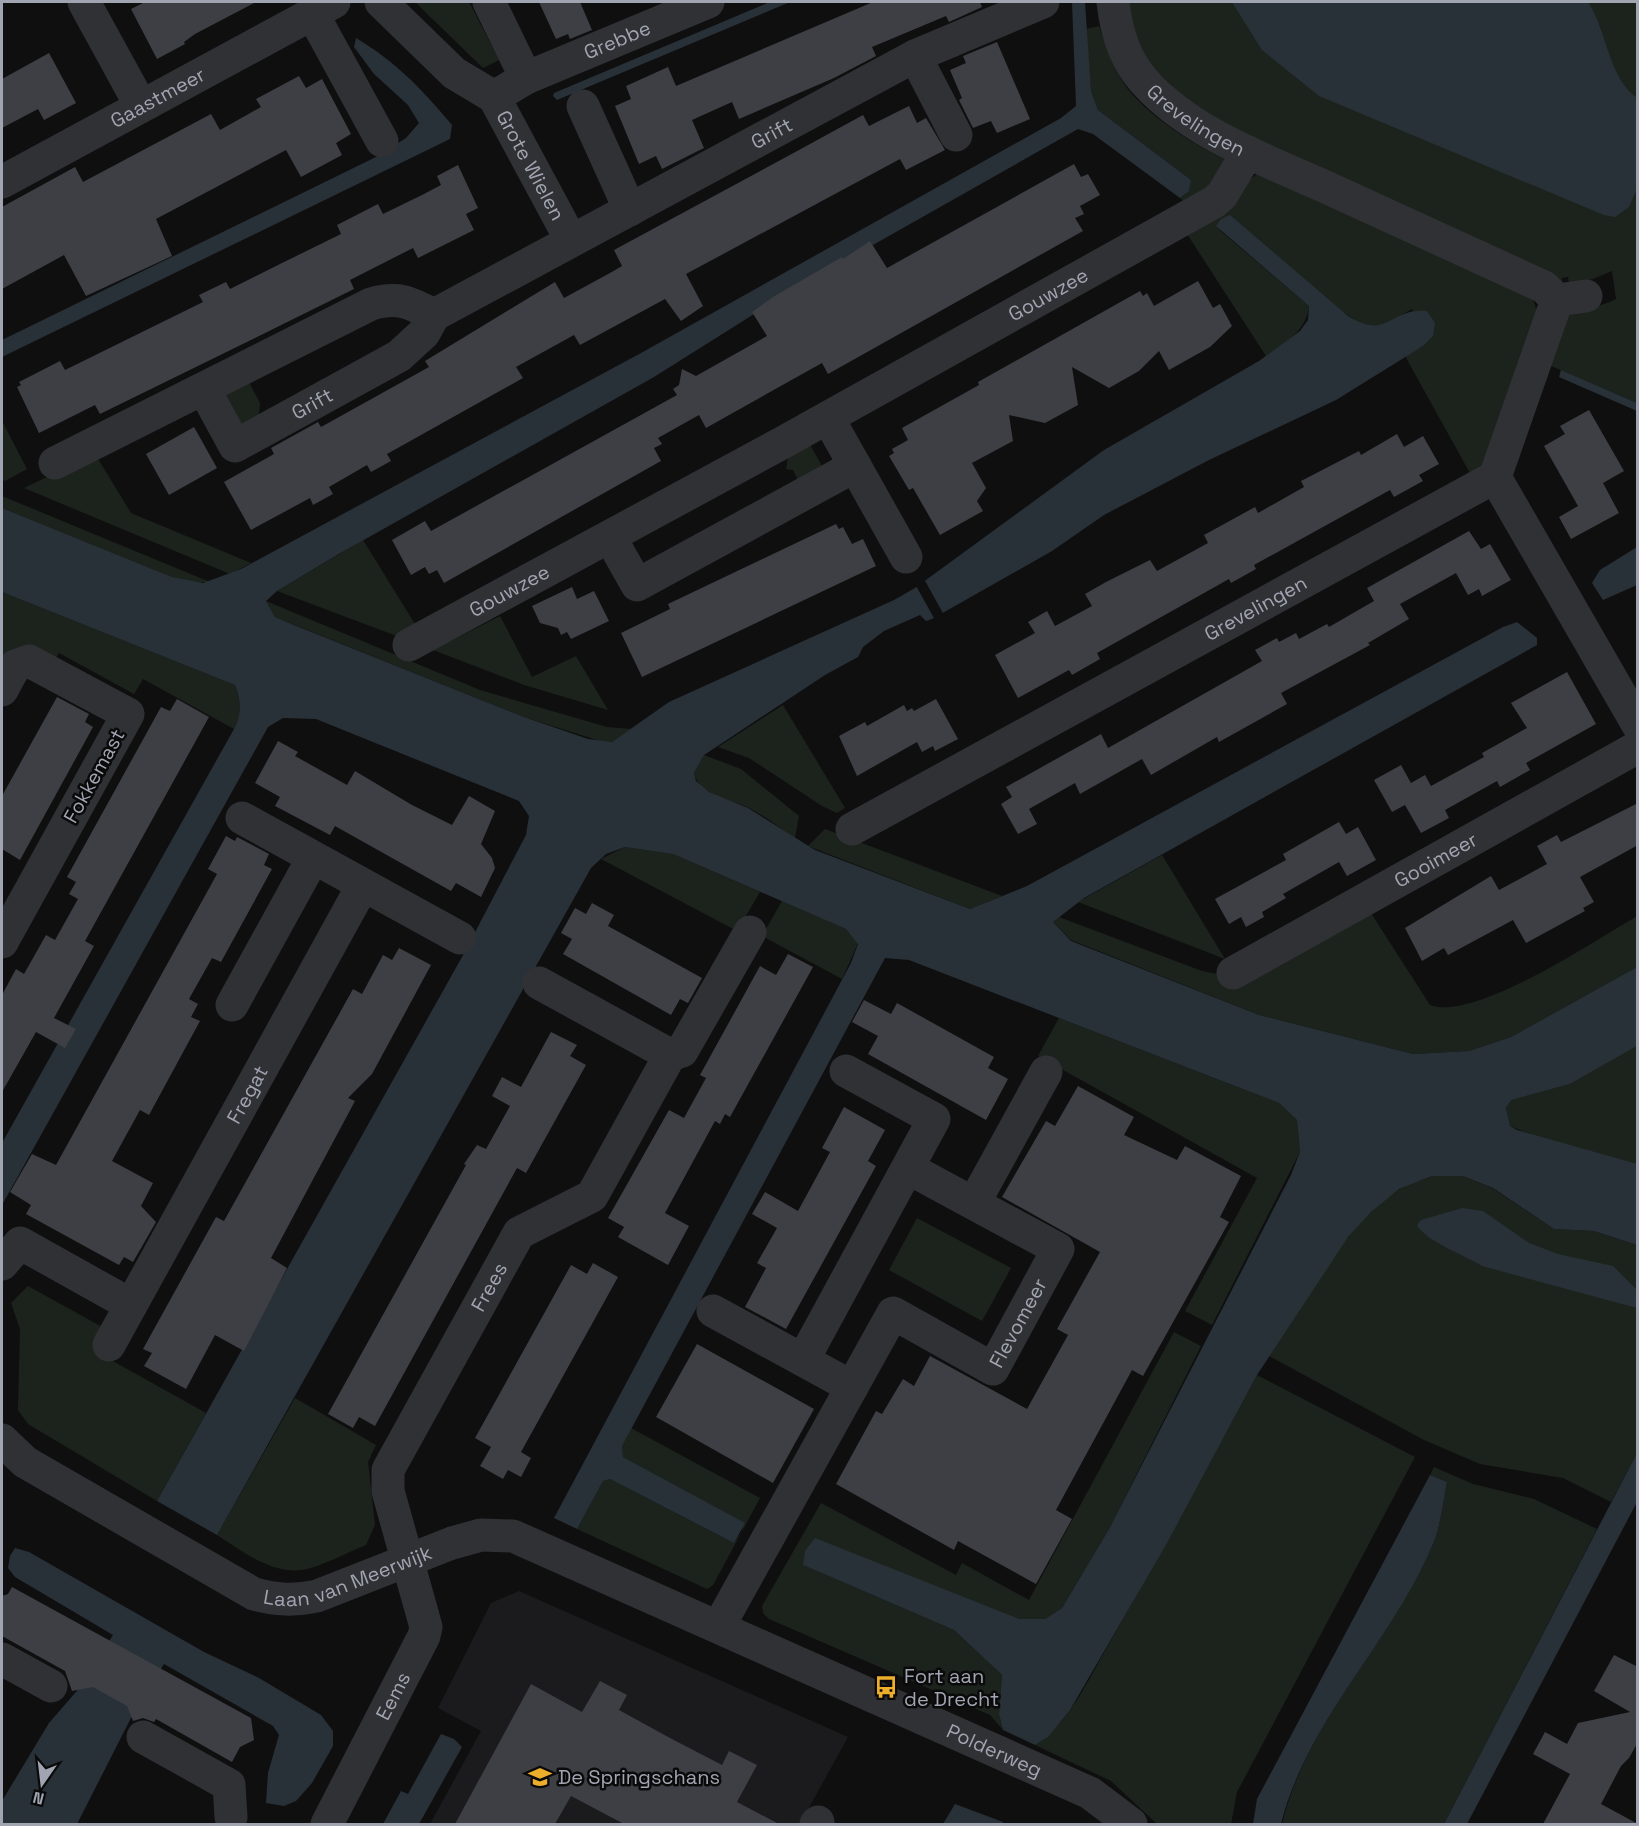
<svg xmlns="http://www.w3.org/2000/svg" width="1639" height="1826" viewBox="0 0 1639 1826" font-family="'Space Grotesk',sans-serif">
  <rect width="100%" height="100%" fill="#0f0f10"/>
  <polygon fill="#1b1b1d" points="519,1591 848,1737 800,1824 430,1824 481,1731 438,1708 491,1603"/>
  <g fill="#1c231d">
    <polygon points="415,2 469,2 499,60 483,68"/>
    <path d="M 1124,2 L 1637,2 L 1637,403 L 1549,365 L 1566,316 C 1583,307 1599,308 1616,299 L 1612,271 L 1593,279 L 1569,284 L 1568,277 L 1562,278 L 1562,286 L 1198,112 L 1140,54 Z"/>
    <path d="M 1099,26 C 1107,49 1115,75 1131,93 C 1156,121 1193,144 1226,160 L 1211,185 L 1185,202 L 1180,198 L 1184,195 L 1191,180 L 1098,110 L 1091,91 L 1086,29 Z"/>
    <path d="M 1259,172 L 1533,299 L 1537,312 L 1485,464 L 1471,475 L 1405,356 L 1423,346 L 1412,309 L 1384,325 L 1364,326 L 1216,227 L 1309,306 C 1306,332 1285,342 1266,356 L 1187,234 Z"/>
    <polygon points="246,377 260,403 258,425 234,426 223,393"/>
    <polygon points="2,421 27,469 5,481 2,479"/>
    <polygon points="809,443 822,466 799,482 793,470 786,469 789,453"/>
    <polygon points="95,454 131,513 251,563 230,574 24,488"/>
    <polygon points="2,496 210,582 191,582 172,577 2,508"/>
    <polygon points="363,540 418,629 402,638 277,591"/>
    <path d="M 2,592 L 235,685 C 241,700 242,714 234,729 L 143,679 L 134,694 L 59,653 L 50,667 L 12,662 L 2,657 Z"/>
    <polygon points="266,601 480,690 607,727 631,729 612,742 600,741 524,717 275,617"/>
    <polygon points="500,616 532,677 576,656 608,710 524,685 433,650"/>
    <polygon points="783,705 845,808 837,813 822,806 749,758 718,747"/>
    <path d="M 704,755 L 741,769 L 799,816 L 795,838 C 780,828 764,815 747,807 C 728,798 700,796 694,773 Z"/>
    <polygon points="825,829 1002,896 970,909 808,846"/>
    <polygon points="625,847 673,854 760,892 737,931 601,859"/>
    <polygon points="1162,855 1225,959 1078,902"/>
    <polygon points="782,901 846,929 858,943 842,979 762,936"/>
    <path d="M 1369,910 L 1430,1005 C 1474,1022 1596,940 1637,916 L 1637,967 L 1511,1037 L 1469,1051 L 1413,1054 L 1259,1015 L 1071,940 L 1053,922 L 1059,917 L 1202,971 L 1233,977 Z"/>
    <polygon points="1059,1018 1279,1103 1297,1120 1300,1152 1212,1325 1185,1311 1257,1178 1038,1056"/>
    <polygon points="1637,1046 1637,1177 1510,1126 1506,1108 1510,1100 1570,1084"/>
    <path d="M 1432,1176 L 1463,1176 L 1492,1188 L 1554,1229 L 1594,1231 L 1637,1245 L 1637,1453 L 1611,1502 L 1563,1478 L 1480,1464 L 1424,1440 L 1269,1356 C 1304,1303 1345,1224 1398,1190 C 1408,1184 1421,1181 1432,1176 Z"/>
    <polygon points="917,1218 1011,1268 982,1321 889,1270"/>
    <polygon points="28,1286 104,1328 93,1350 206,1413 157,1501 28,1424 18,1410 20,1329 11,1303"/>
    <polygon points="1174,1332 1201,1346 1109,1529 1062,1608 1045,1619 1019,1619 803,1565 954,1630 1002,1675 999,1714 1003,1730 990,1715 769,1619 763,1613 762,1606 821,1503 956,1575 962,1563 1029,1600"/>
    <path d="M 1257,1375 L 1415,1457 L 1237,1792 L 1231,1824 L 1157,1824 L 1111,1781 L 1035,1745 C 1072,1721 1092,1672 1114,1635 C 1163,1549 1210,1462 1257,1375 Z"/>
    <path d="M 295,1398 L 376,1445 L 368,1462 L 375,1525 L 366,1545 C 348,1552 319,1568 301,1570 C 270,1574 241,1550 217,1535 Z"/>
    <polygon points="631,1428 760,1498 713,1585 707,1589 577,1529 603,1481 610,1479 734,1543 741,1533 744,1523 623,1457 622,1446"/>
    <path d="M 1434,1467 L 1473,1484 L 1534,1499 L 1597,1529 L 1444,1824 L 1282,1824 C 1307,1720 1391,1642 1433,1544 C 1441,1526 1443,1502 1447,1482 L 1430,1475 Z"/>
  </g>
  <g fill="#293138">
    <polygon points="770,2 790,2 557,100 553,96 554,93"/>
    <path d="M 1072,2 L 1085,2 L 1091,91 L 1098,110 L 1191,180 L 1189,191 L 1180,198 L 1093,134 L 1078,129 L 781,297 L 654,377 L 337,555 L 277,591 L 266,601 L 275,617 L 294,625 L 524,717 L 588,739 L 612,742 L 669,702 L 894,600 L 915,588 L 1104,450 L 1259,361 L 1300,331 L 1308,320 L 1309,306 L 1216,226 L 1221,219 L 1230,215 L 1348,316 C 1388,341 1390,307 1427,311 L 1435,323 L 1433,336 L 1423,346 L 1336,400 L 1209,460 L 1104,515 L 1052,551 L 932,619 L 926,621 L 920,615 L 884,631 L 863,647 L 858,657 L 825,675 L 704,755 L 694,773 L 696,781 L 709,792 L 748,808 L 815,850 L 970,909 L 1027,886 L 1503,627 L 1517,622 L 1537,638 L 1537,645 L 1084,898 L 1053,922 L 1071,941 L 1259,1015 L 1413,1054 L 1469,1051 L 1511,1037 L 1637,967 L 1637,1046 L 1570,1084 L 1511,1100 L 1506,1108 L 1510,1126 L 1517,1130 L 1637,1164 L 1637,1245 L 1594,1231 L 1554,1229 L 1493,1188 L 1463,1176 L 1432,1176 L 1399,1189 L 1371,1212 L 1348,1237 L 1257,1375 L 1167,1543 L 1070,1710 L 1049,1736 L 1035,1745 L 1003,1730 L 999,1714 L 1002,1675 L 954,1630 L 803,1565 L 805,1551 L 815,1538 L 1019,1619 L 1045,1619 L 1062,1608 L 1109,1529 L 1291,1175 L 1300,1152 L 1297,1120 L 1279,1103 L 909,960 L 885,958 L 622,1446 L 623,1457 L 745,1523 L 734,1543 L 610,1479 L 603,1481 L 577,1529 L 554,1518 L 851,963 L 858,944 L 846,929 L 673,854 L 625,847 L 606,854 L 591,868 L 217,1535 L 157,1501 L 462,957 L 526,835 L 529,816 L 519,801 L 316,719 L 283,718 L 268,727 L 2,1205 L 2,1143 L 234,729 C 242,714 241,700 235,685 L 2,592 L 2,508 L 172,577 L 203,583 L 241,569 L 641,353 L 1061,118 L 1076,106 Z"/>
    <path d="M 1232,2 L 1588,2 C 1607,31 1609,79 1637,98 L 1637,188 L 1629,207 L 1615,217 L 1604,215 L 1319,96 L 1262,50 Z"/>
    <path d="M 356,38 C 395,61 423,90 452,125 L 450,139 L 2,357 L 2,340 L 378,156 L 406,138 L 419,123 L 408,105 L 374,74 L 354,47 Z"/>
    <polygon points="1561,370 1637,403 1637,411 1559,377"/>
    <polygon points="1637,547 1637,585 1603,600 1592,583 1600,570"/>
    <path d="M 1462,1208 L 1483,1211 L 1529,1243 L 1558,1254 L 1613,1266 L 1637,1290 L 1637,1308 L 1482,1266 C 1463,1254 1427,1242 1417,1225 L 1421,1220 Z"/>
    <polygon points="1637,1453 1637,1502 1467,1824 1444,1824"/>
    <path d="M 1430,1475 L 1447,1482 C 1443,1502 1441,1525 1433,1544 C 1392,1642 1307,1720 1281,1824 L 1253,1824 L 1257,1799 Z"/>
    <polygon points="15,1548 29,1552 204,1652 259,1678 321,1715 333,1731 333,1746 312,1783 296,1801 284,1806 266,1803 268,1773 279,1735 273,1726 164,1664 133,1714 77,1824 2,1824 2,1801 49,1723 82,1685 113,1635 15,1577 8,1568 10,1556"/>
    <polygon points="441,1734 454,1739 462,1747 419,1824 383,1824 401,1791 408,1794"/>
    <polygon points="955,1804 1003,1822 1002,1824 943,1824"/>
  </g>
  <polygon fill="#0f0f10" points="923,577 944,615 935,620 915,584"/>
  <g fill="#3e3f44">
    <polygon points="145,2 256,2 195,34 184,42 185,44 157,59 131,9"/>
    <polygon points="539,2 580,2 592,30 570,39 568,34 556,39"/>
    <polygon points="873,2 980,2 982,7 949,22 946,16 872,47 876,56 834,78 739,119 732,102 692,120 704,148 662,169 656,156 639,164 615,106 631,99 626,86 668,67 676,86"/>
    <polygon points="997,42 1030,119 997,133 991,121 973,128 959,100 962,98 950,70 966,63 963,56"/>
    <polygon points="49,53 76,103 44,120 38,109 2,128 2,79"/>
    <polygon points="299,76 306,88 322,79 351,134 336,143 342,155 301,177 286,150 156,219 172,256 86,296 64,255 2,289 2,207 75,167 83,182 211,114 220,130 261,107 256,99"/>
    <polygon points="909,106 917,123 926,118 945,150 906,170 900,159 686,274 703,306 681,321 665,299 580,345 574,335 516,367 523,378 387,454 391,461 371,472 367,465 329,487 333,494 313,505 310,498 251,530 224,482 274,454 271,448 318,422 321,427 429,367 425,361 555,282 564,298 610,273 622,266 614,250 799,150 863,115 869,126"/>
    <polygon points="1074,164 1081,177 1088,174 1100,195 1080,206 1084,214 1075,218 1083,231 828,374 822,363 706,428 699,415 658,438 662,444 654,448 661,461 444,583 437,570 429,574 425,567 411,575 392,540 425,521 431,531 677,395 673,389 679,385 682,369 696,376 767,336 752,312 773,297 842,257 843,259 870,241 887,268"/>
    <polygon points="458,165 478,208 466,214 474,230 418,258 413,248 350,280 354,289 253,339 100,414 95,405 39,433 17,387 21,385 19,382 60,361 65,370 203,302 199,295 226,282 230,289 282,263 341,234 337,225 378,204 383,214 422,195 441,185 437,176"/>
    <polygon points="1198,281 1213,308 1220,304 1232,326 1210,347 1169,370 1159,351 1139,371 1109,388 1072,367 1078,405 1045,423 1009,415 1013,441 972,463 986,488 977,501 983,511 940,535 913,488 909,490 889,456 894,453 892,449 908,440 902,428 979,385 978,382 1140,291 1143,296 1147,293 1154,306"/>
    <polygon points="1589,410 1624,471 1603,483 1619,513 1571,539 1559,517 1578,506 1544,446 1565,434 1560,426"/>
    <polygon points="194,427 217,468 169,495 146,454"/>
    <polygon points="1397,434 1404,447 1423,436 1439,464 1419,475 1423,481 1394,497 1390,490 1254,565 1256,569 1231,583 1229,579 1097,653 1100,659 1072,675 1069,670 1018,698 995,655 1035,633 1028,622 1047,611 1055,626 1092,606 1085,594 1106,582 1150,560 1157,571 1208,543 1204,535 1255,507 1258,513 1304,487 1301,481 1359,451 1361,455"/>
    <polygon points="836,524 839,529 843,527 852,544 863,539 876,566 642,677 621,633 670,609 668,604"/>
    <polygon points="1469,531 1481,549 1490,544 1511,580 1482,596 1479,589 1468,595 1456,573 1400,604 1409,619 1368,643 1370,645 1281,693 1287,704 1219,742 1217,737 1151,775 1142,759 1080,794 1075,783 1029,809 1037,824 1018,834 1001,804 1012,797 1006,787 1101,734 1108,748 1262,661 1255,650 1277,638 1279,642 1296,633 1299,639 1327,624 1329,627 1374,601 1367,588"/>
    <polygon points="572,587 577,599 594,591 609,621 571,639 567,632 561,635 558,628 540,623 532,606"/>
    <polygon points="1567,672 1596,724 1526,763 1530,770 1500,787 1497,781 1445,810 1449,818 1421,833 1405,805 1392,812 1374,780 1401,765 1411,783 1425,775 1431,786 1484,757 1482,753 1527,728 1511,703"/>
    <polygon points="57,697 89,714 85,722 93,727 20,860 2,849 2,796"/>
    <polygon points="177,699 209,717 85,941 94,946 54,1018 76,1029 65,1048 36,1032 2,1092 2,995 16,969 24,974 46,935 55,940 78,899 69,894 76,882 67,877 161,707 170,711"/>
    <polygon points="936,699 958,739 935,751 933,746 922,752 917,742 857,776 839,736 865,722 867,726 904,705 907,711 912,708 914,711"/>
    <polygon points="278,741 298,752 295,756 347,785 355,771 412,805 452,825 469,796 495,811 481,844 492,858 495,868 481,897 456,883 451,891 335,826 330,835 275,806 280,797 255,783"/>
    <polygon points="1638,803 1638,845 1580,877 1594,902 1583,908 1585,911 1526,943 1513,920 1448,955 1444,948 1422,961 1405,928 1491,876 1499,890 1547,864 1537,846 1557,835 1561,842"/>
    <polygon points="1339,822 1346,834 1358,827 1376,860 1347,876 1339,862 1283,894 1286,898 1262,912 1264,917 1246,927 1241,917 1229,924 1215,899 1286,860 1283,854"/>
    <polygon points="226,836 235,841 237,837 269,854 264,865 272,869 221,962 212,958 189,999 198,1004 191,1017 200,1021 149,1115 140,1110 112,1161 153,1183 141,1206 156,1222 133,1262 124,1257 119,1265 26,1214 31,1205 10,1192 32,1154 56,1165 217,874 208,869"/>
    <polygon points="592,903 614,915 608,926 702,978 688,1003 680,999 671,1015 563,954 572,939 561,933 575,908 586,914"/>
    <polygon points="399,948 431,965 372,1074 348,1098 355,1101 271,1258 287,1268 244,1351 215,1335 186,1389 144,1366 152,1353 143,1349 216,1217 224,1221 353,989 362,994 383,955 392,960"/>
    <polygon points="788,954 813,967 730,1117 725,1114 720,1124 715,1121 665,1213 689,1226 668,1265 618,1237 624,1227 608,1218 669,1110 684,1118 706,1078 700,1075 760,966 776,975"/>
    <polygon points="864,1000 891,1014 897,1003 994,1057 988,1068 1008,1079 986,1120 868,1054 878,1036 852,1022"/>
    <polygon points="551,1032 577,1045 570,1056 586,1065 526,1173 517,1168 375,1426 359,1417 353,1428 328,1414 466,1165 464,1164 477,1145 486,1149 510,1106 492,1096 502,1077 521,1087"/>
    <polygon points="1078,1086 1134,1117 1124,1135 1177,1160 1185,1146 1241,1176 1220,1217 1229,1222 1143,1376 1132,1370 1056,1510 1072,1519 1036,1584 958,1541 954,1550 836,1484 876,1411 882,1414 903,1379 914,1386 930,1356 1027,1409 1068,1335 1057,1329 1100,1252 1002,1197 1046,1121 1055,1126"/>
    <polygon points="844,1107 885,1130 868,1161 876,1166 786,1329 745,1307 766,1268 757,1263 777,1228 752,1214 765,1192 798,1211 830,1152 822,1148"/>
    <polygon points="593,1263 618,1277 521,1452 531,1458 521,1477 508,1470 503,1479 480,1466 491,1447 475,1438 571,1265 587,1274"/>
    <polygon points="697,1344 814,1409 773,1483 656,1417"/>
    <polygon points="12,1587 251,1718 254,1740 240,1747 232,1762 156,1719 154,1722 143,1718 133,1721 127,1706 93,1687 72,1691 65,1671 2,1636 2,1596 8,1594"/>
    <polygon points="1614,1655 1638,1667 1638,1742 1629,1758 1621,1766 1601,1804 1638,1824 1543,1824 1570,1774 1533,1754 1545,1732 1567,1744 1578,1723 1630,1712 1594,1691"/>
    <polygon points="600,1681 627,1695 619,1710 670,1738 722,1765 729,1751 757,1765 737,1802 779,1824 624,1824 571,1796 555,1824 455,1824 531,1684 582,1712"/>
  </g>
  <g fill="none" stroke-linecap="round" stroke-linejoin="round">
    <g stroke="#303135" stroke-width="33">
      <polyline points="84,2 141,106"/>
      <path id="s1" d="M 381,2 L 454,73 L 494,97 L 571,240"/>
      <polyline points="489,2 526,78"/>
      <path id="s2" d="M 1113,2 C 1116,30 1124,59 1144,81 C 1191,134 1266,160 1328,188 C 1400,221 1472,254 1544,287 L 1557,300"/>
      <polyline points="312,13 382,141"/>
      <polyline points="915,56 956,135"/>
      <path id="s3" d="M 494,97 L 526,78 L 708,2"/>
      <polyline points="583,106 630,210"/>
      <path id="s4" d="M 2,182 L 334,2"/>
      <polyline points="1557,300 1586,296"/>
      <path id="s5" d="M 204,389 L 235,446 L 399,356 L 424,333 L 434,315 L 915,56 L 1043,2"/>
      <path d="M 55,463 L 371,304 C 398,296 409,302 434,315"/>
      <polyline points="855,466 906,557"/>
      <polyline points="1495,477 1638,725"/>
      <polyline points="610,537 637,585 855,466 828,418"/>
      <path id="s6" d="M 409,645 L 782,443 L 1214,202 L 1222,195 L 1248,152"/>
      <polyline points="2,690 15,666 29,661 128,714 2,942"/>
      <polyline points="242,818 460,938"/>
      <path id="s7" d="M 852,829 L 1495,477 L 1557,300"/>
      <path id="s8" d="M 1233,973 L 1638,747"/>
      <polyline points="539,983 670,1055"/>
      <polyline points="232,1005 313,858"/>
      <polyline points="974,1203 1046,1072"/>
      <polyline points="2,1264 20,1243 131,1305"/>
      <polyline points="713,1311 852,1387"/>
      <path id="s9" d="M 109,1345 L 363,885"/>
      <polyline points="803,1360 934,1119 846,1071"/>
      <path id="s10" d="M 2,1440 L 25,1462 L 254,1594 C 276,1600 294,1601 317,1596 L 452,1543 L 481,1535 L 513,1536 L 1090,1793 L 1131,1824"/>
      <path id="s11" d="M 719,1626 L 893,1313 L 993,1369 L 1058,1249 L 908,1168"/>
      <polyline points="2,1659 51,1686"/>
      <polyline points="143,1737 229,1785 231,1817"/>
      <path id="s12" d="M 327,1824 L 424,1636 L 426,1627 L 388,1491 L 388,1470 L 519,1233 L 592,1196 L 670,1055 L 682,1051 L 750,932"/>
      <polyline points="816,1824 818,1822"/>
    </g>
  </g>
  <defs>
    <g id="bus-bare" transform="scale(1.8)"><path d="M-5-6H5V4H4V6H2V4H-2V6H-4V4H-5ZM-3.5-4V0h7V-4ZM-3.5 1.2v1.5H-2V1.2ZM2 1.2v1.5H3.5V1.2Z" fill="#edae2b" stroke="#0a0a0b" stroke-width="2.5" paint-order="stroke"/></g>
    <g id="school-bare" transform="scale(1.8)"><path d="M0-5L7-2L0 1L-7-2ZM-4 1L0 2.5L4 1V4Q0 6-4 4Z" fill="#edae2b" stroke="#0a0a0b" stroke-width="2.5" paint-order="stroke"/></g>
  </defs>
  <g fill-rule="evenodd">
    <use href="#bus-bare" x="886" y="1687"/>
    <use href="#school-bare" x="540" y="1777"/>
  </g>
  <g text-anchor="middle" stroke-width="5" stroke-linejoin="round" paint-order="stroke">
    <g font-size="20" fill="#a0a5b1" stroke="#0a0a0b">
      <text dy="7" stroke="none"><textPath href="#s3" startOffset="136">Grebbe</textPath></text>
      <text dy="7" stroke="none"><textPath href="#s4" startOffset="177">Gaastmeer</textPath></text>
      <text dy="7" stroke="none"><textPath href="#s2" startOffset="152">Grevelingen</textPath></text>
      <text dy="7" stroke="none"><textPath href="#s5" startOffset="690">Grift</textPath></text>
      <text dy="7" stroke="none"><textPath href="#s1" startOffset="226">Grote Wielen</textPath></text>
      <text dy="7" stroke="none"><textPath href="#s6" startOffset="729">Gouwzee</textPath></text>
      <text dy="7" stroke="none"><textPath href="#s5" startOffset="153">Grift</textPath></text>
      <text dy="7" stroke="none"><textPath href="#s6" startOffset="114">Gouwzee</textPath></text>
      <text dy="7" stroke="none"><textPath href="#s7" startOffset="460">Grevelingen</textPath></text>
      <text transform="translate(94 776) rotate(-61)" y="7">Fokkemast</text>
      <text dy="7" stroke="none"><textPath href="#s8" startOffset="232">Gooimeer</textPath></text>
      <text dy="7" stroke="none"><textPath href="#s9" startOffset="286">Fregat</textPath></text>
      <text dy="7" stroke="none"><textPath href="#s12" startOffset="592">Frees</textPath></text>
      <text dy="7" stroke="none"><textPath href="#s11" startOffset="525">Flevomeer</textPath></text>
      <text dy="7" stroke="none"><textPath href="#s10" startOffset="394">Laan van Meerwijk</textPath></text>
      <text dy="7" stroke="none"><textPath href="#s12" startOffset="144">Eems</textPath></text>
      <text dy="7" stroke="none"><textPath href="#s10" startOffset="1094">Polderweg</textPath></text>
    </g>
    <g font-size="20" fill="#a0a5b1" stroke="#0a0a0b" text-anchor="start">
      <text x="904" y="1683">Fort aan<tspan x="904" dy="23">de Drecht</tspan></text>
      <text x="558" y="1784">De Springschans</text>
    </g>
  </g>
  <rect width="1639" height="1826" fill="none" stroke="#a0a5b1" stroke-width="6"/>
  <g transform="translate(42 1784) rotate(194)" stroke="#0a0a0b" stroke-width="4.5" paint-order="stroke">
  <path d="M0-4.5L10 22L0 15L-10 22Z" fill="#a0a5b1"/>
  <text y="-9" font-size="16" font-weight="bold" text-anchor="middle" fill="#a0a5b1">N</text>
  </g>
</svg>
